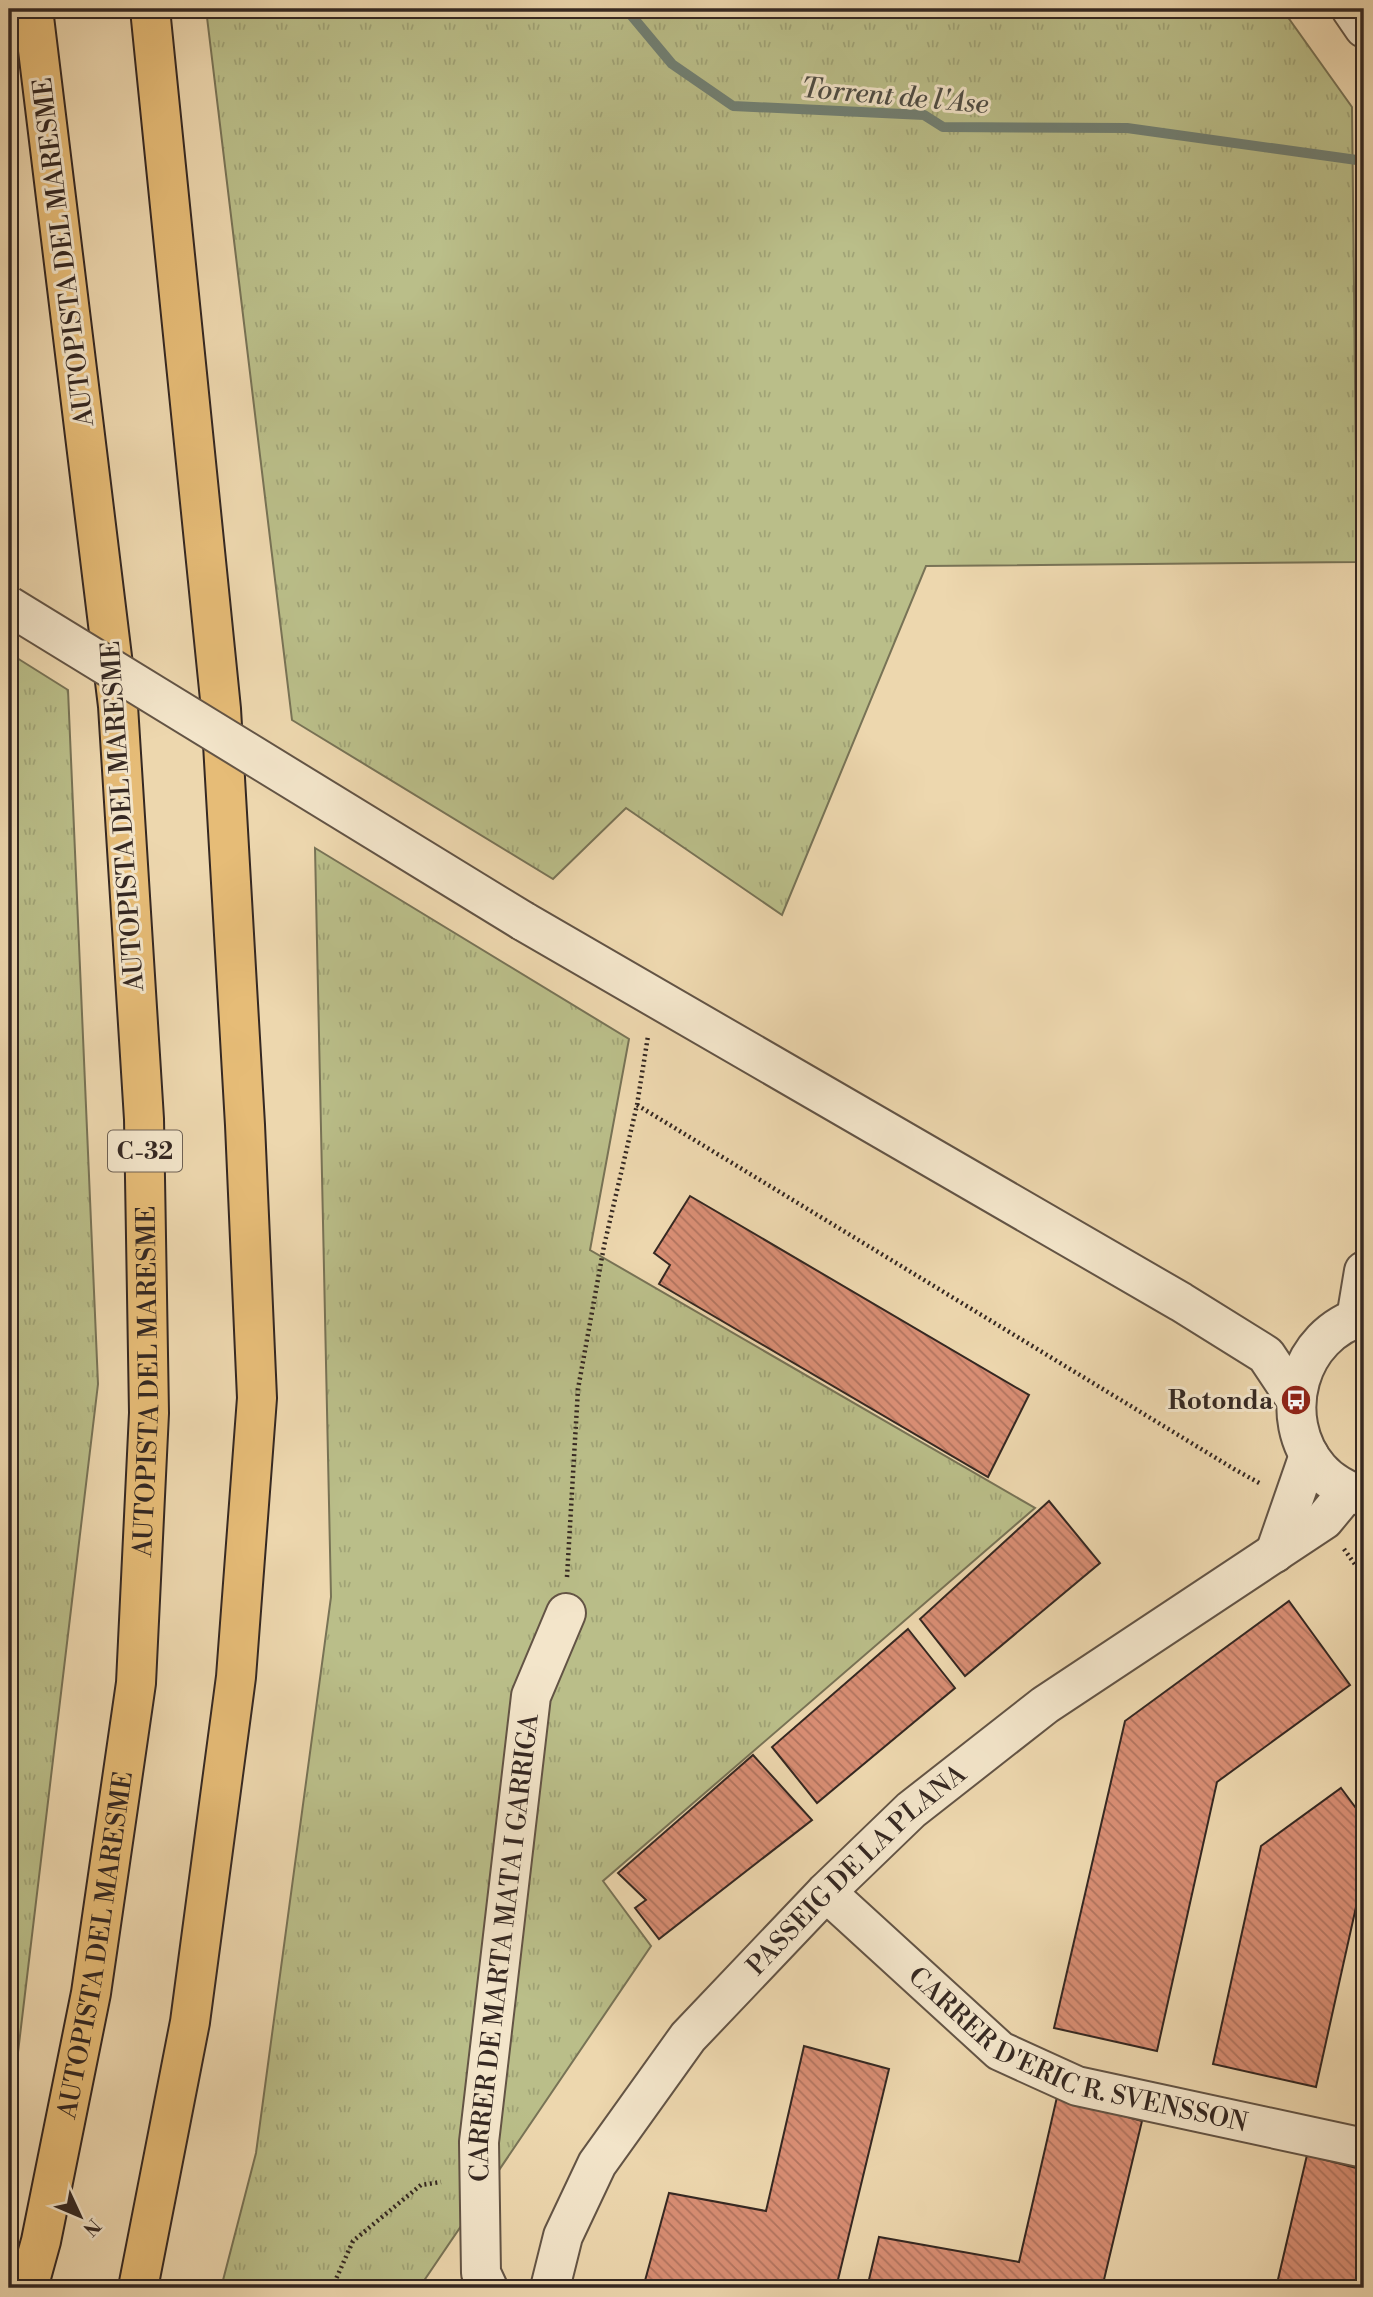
<svg xmlns="http://www.w3.org/2000/svg" width="1373" height="2297" viewBox="0 0 1373 2297" font-family="'Libre Bodoni',serif">
  <defs>
    <pattern id="grass-tufts" width="24" height="20" patternUnits="userSpaceOnUse" patternTransform="scale(1.75)"><rect width="24" height="20" fill="#babe89"/><path d="M3 7l-1-3M5 7V3M7 7l1-3M15 17l-1-3M17 17v-4M19 17l1-3" fill="none" stroke="#a0a376"/></pattern>
    <pattern id="building-back-hatch" width="6" height="6" patternUnits="userSpaceOnUse" patternTransform="scale(1.75)"><rect width="6" height="6" fill="#d98e74"/><path d="M-1 5l2 2M0 0l6 6M5-1l2 2" fill="none" stroke="#b1745f"/></pattern>
  </defs>
  <rect width="100%" height="100%" fill="#edd7ae"/>
  <filter id="stains"><feTurbulence type="fractalNoise" baseFrequency=".00286" numOctaves="4"/><feColorMatrix values="0 0 0 0 .2 0 0 0 0 .09 0 0 0 0 .02 0 0 0 .5 -.17"/></filter>
  <radialGradient id="worn" r=".72"><stop offset=".6" stop-color="#630" stop-opacity="0"/><stop offset="1" stop-color="#630" stop-opacity=".3"/></radialGradient>
  <g fill="url(#grass-tufts)" stroke="#787356" stroke-width="2">
    <polygon points="206,9 1282,9 1352,107 1357,562 926,566 782,915 626,808 553,879 292,720"/>
    <polygon points="9,653 68,690 98,1384 16,2069 9,2094"/>
    <polygon points="315,848 629,1039 590,1250 1035,1508 603,1881 651,1946 419,2288 221,2288 256,2153 331,1597"/>
  </g>
  <g fill="none" stroke-linecap="round" stroke-linejoin="round">
    <polyline stroke="#718074" stroke-width="10" points="626,9 672,64 733,106 924,115 943,127 1127,128 1364,161"/>
  </g>
  <g fill="url(#building-back-hatch)" stroke="#352822" stroke-width="2">
    <polygon points="690,1196 1029,1395 988,1477 659,1284 670,1265 654,1253"/>
    <polygon points="1049,1501 1100,1563 965,1676 920,1619"/>
    <polygon points="1289,1601 1350,1685 1217,1782 1157,2051 1054,2028 1125,1721"/>
    <polygon points="908,1629 955,1688 817,1803 772,1747"/>
    <polygon points="753,1755 812,1820 659,1939 635,1908 646,1900 618,1873"/>
    <polygon points="1341,1788 1364,1819 1364,1901 1356,1907 1316,2087 1213,2064 1261,1846"/>
    <polygon points="804,2046 889,2069 836,2288 643,2288 669,2193 766,2211"/>
    <polygon points="1057,2097 1142,2121 1102,2288 867,2288 879,2237 1019,2262"/>
    <polygon points="1307,2155 1364,2170 1364,2288 1276,2288"/>
  </g>
  <g fill="none" stroke-linecap="round" stroke-linejoin="round">
    <g stroke="#635445" stroke-width="42">
      <g id="minor">
        <polyline points="1351,9 1364,28"/>
        <polyline points="523,921 1181,1302 1266,1355 1296,1400"/>
        <path d="M 1364,1316 C 1298,1334 1275,1418 1319,1469 C 1331,1483 1347,1491 1364,1497"/>
        <polyline points="1356,1319 1364,1271"/>
        <polyline points="1275,1553 1309,1455"/>
        <path id="s1" d="M 826,1892 L 1000,2051 L 1077,2086 L 1364,2148"/>
        <path id="s2" d="M 488,2288 L 481,2273 L 479,2142 L 531,1696 L 566,1613"/>
        <path id="s3" d="M 550,2288 L 563,2236 L 597,2164 L 688,2037 L 826,1892 L 911,1810 L 1045,1705 L 1324,1520 L 1348,1491"/>
      </g>
    </g>
    <g stroke="#352822" stroke-width="42">
      <g id="highway">
        <path id="s4" d="M 28,2288 L 41,2241 L 91,1993 L 136,1683 L 149,1413 L 144,1119 L 118,706 L 33,9"/>
        <polyline points="138,2288 190,2022 236,1677 257,1398 245,1125 221,709 150,9"/>
      </g>
    </g>
    <g stroke="#352822" stroke-width="4.5" stroke-dasharray="2 3.5" stroke-linecap="butt">
      <polyline points="637,1105 1234,1469 1261,1484"/>
      <polyline points="1344,1549 1364,1577"/>
      <polyline points="567,1577 578,1389 604,1246 637,1105 648,1036"/>
      <polyline points="332,2288 353,2241 421,2185 441,2182"/>
    </g>
    <use href="#minor" stroke="#f3e5ca" stroke-width="38"/>
    <use href="#highway" stroke="#e6bc77" stroke-width="38"/>
    <g stroke="#635445" stroke-width="42" stroke-linecap="butt">
      <polyline id="minor-bridge" points="9,606 523,921"/>
    </g>
    <use href="#minor-bridge" stroke="#f3e5ca" stroke-width="38"/>
  </g>
  <defs>
    <g id="bus-disc" transform="scale(1.575)"><circle r="9.5" fill="#8f2418" stroke="#f3e5ca"/><path d="M-5-6H5V4H4V6H2V4H-2V6H-4V4H-5ZM-3.5-4V0h7V-4ZM-3.5 1.2v1.5H-2V1.2ZM2 1.2v1.5H3.5V1.2Z" fill="#fff"/></g>
  </defs>
  <g fill-rule="evenodd">
    <use href="#bus-disc" x="1296" y="1400"/>
  </g>
  <g text-anchor="middle" stroke-width="6" stroke-linejoin="round" paint-order="stroke">
    <rect fill="#f3e5ca" stroke="#6e6154" stroke-width="2" x="108" y="1130.5" width="74" height="41" rx="5"/>
    <g font-size="24" font-weight="bold" fill="#352822">
      <text x="145" y="1159">C-32</text>
    </g>
    <g font-size="26" fill="#352822" stroke="#f3e5ca">
      <text transform="translate(63 252) rotate(-97)" y="9">AUTOPISTA DEL MARESME</text>
      <text transform="translate(122 816) rotate(-94)" y="9">AUTOPISTA DEL MARESME</text>
      <text dy="9" stroke="none"><textPath href="#s4" startOffset="917">AUTOPISTA DEL MARESME</textPath></text>
      <text dy="9" stroke="none"><textPath href="#s3" startOffset="527">PASSEIG DE LA PLANA</textPath></text>
      <text dy="9" stroke="none"><textPath href="#s4" startOffset="350">AUTOPISTA DEL MARESME</textPath></text>
      <text dy="9" stroke="none"><textPath href="#s2" startOffset="343">CARRER DE MARTA MATA I GARRIGA</textPath></text>
      <text dy="9" stroke="none"><textPath href="#s1" startOffset="306">CARRER D'ERIC R. SVENSSON</textPath></text>
    </g>
    <g font-size="26" font-weight="bold" fill="#352822" stroke="#f3e5ca" text-anchor="end">
      <text x="1273" y="1409">Rotonda</text>
    </g>
    <g font-size="28" font-style="italic" fill="#4e4c44" stroke="#f3e5ca">
      <text transform="translate(895 95) rotate(5)" y="10">Torrent de l'Ase</text>
    </g>
  </g>
  <rect width="1373" height="2297" fill="none" stroke="#edd7ae" stroke-width="35"/>
  <rect x="10" y="10" width="1352" height="2276" fill="none" stroke="#352822" stroke-width="3.5"/>
  <rect x="18" y="18" width="1338" height="2262" fill="none" stroke="#352822" stroke-width="2"/>
  <g transform="translate(80 2216) rotate(134)" stroke="#f3e5ca" stroke-width="5" paint-order="stroke">
  <path d="M0-5L12 26L0 18L-12 26Z" fill="#352822"/>
  <text y="-10" font-size="19" font-weight="bold" text-anchor="middle" fill="#352822">N</text>
  </g>
  <rect width="100%" height="100%" filter="url(#stains)"/>
  <rect width="100%" height="100%" fill="url(#worn)"/>
</svg>
